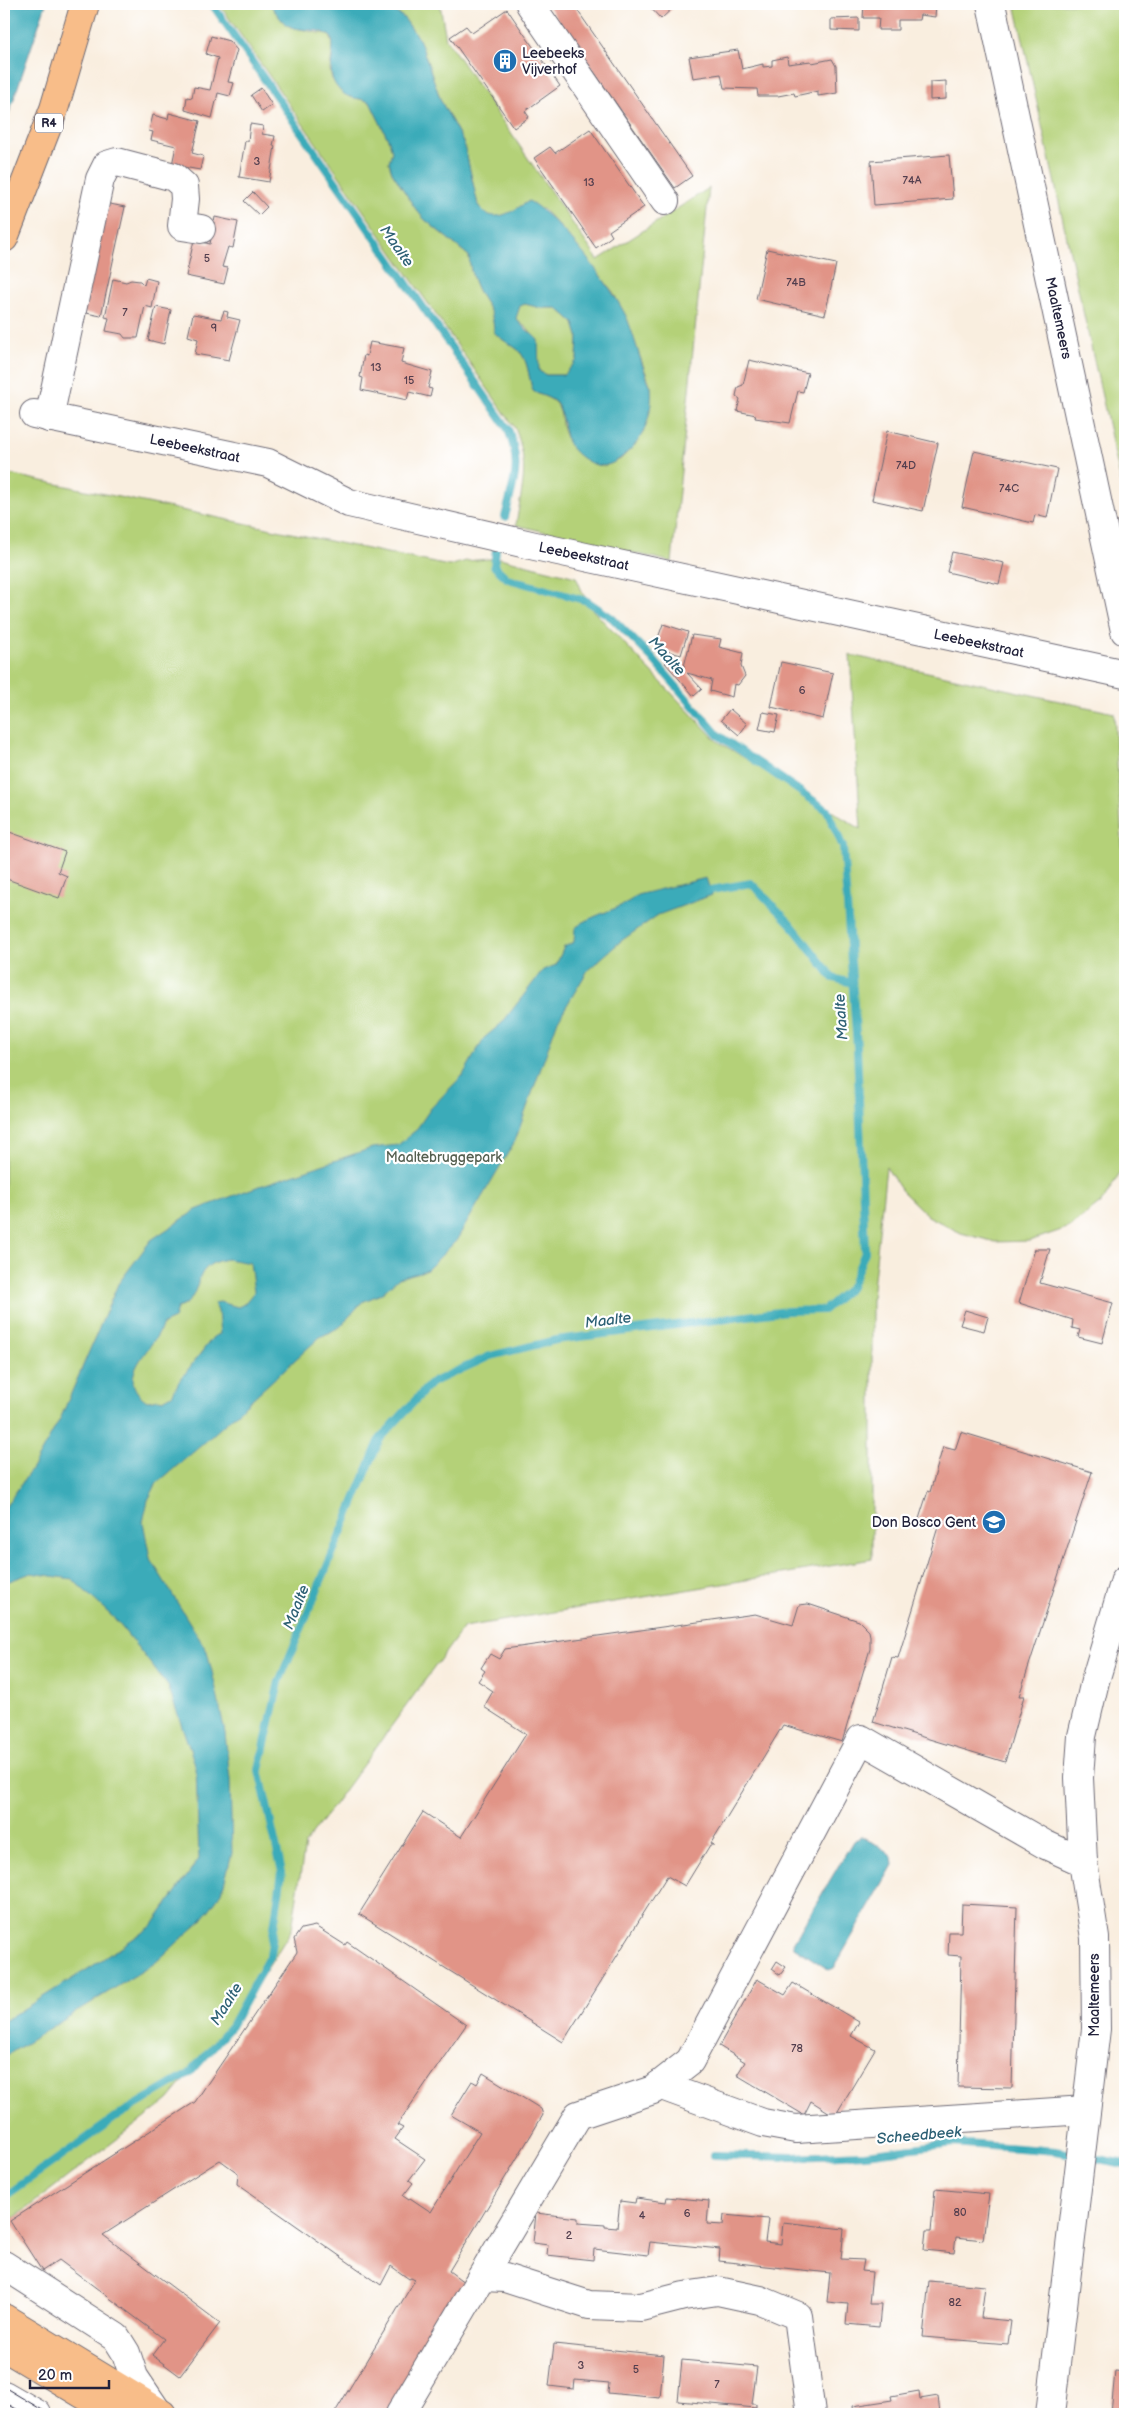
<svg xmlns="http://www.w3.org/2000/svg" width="1129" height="2418" viewBox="0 0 1129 2418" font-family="'Balsamiq Sans',sans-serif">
  <rect width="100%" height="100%" fill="#fff"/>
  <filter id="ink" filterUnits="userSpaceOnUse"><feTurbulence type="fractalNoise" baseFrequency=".02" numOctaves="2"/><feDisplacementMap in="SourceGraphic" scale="10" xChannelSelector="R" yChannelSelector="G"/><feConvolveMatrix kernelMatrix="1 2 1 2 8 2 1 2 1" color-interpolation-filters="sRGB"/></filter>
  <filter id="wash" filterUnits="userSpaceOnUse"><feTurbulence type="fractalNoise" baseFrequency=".0096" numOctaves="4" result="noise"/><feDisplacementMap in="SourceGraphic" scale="20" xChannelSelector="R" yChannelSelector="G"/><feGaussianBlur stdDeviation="1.12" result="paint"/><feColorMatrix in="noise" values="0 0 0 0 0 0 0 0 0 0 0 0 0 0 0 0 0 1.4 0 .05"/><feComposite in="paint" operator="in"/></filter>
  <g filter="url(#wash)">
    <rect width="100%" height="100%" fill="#f9eedf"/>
    <g fill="#b4d178" stroke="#6b7a5a">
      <path d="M 219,4 L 270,4 C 285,27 293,28 319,33 C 324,33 326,33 330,36 L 333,44 L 330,70 L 332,79 L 354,97 L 370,102 L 389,141 L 392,151 L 389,163 L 392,172 L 415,208 L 424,219 L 469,256 C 470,268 472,277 477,288 C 486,308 493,307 494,332 C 501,340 509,343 517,349 C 529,359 528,377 533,391 C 540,396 549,396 556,404 C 561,409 561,418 562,425 C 568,452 581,457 604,466 L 621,459 L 634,445 L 649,412 L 651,387 L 626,318 L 613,292 L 566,233 L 543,209 L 495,217 C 487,216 482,212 478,205 L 464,144 L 441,101 L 420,41 L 404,18 L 384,4 L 440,4 L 446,39 L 598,260 L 709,188 L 672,562 L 516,525 C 522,486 530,467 515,428 Z"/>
      <polygon points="1015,4 1125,4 1125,500"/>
      <path d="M 525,304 L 541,308 L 557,308 L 574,323 L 578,336 L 577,361 L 564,375 L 546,375 L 539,371 C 537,357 538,344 530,332 C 527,326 520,325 516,318 L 520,305 Z"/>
      <polygon points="4,473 449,566 466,561 500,558 576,577 588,605 717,741 861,829 850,655 1114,713 1125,889 1125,1164 1103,1201 1070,1227 1030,1241 995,1242 961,1233 928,1216 902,1191 886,1167 872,1298 872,1559 464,1627 305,1844 292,1929 234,2022 168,2100 10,2221 4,2218"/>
    </g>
    <g fill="#3babb9" stroke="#2e667a" fill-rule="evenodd">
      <polygon points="4,4 46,4 4,128"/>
      <path d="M 270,4 L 384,4 L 404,18 L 420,41 L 441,101 L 464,144 L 478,205 C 493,227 512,211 529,201 C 560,219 612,286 627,318 C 636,341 641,365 651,387 C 653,407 647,433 632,448 C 624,455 618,462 607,465 C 593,469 572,453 567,440 C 563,429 563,412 556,403 C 549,396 540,396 533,391 C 528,377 529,359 517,349 C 509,343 501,340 494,332 C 493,306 486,308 477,288 C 472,277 470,268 469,256 L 424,219 L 415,208 L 392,172 L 389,162 L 392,151 L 389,141 L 370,102 C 362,98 351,99 344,94 C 322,77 336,59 332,38 C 322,26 300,33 287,25 C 283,23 273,9 270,4 ZM 525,304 L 541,308 L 557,308 L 574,323 L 578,336 L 577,360 L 564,375 L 546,375 L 539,371 L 538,340 C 531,332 521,327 516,318 L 520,306 Z"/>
      <path d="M 706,878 L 712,895 L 658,915 L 621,941 L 588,970 L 558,1020 L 515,1141 L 456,1241 L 427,1270 L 399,1278 L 381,1294 L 362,1302 L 340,1327 L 320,1337 L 204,1443 L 157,1483 L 148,1500 L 143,1522 L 150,1558 L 207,1651 L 215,1684 L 225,1733 L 230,1779 L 232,1853 L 222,1892 L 201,1921 L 155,1963 L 4,2057 L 4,2021 L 91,1967 L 152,1926 L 199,1859 L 196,1767 L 168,1686 L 116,1620 L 72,1579 L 31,1573 L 4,1583 L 4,1509 L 33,1467 L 61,1417 L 118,1284 L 151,1240 L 196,1210 L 248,1190 L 372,1148 L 398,1145 L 416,1130 L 431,1108 L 463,1075 L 484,1038 L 502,1023 L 543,970 L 556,965 L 564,947 L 574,942 L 575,928 C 595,912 620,911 637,895 ZM 227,1259 L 250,1263 L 254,1292 L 244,1304 L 238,1307 L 220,1302 L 214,1303 L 218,1311 L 220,1334 L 213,1337 L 180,1380 L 172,1395 L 163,1400 L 159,1399 L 147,1401 C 112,1377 153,1351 163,1324 L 174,1319 L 177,1308 C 207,1300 186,1265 227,1259 Z"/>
      <polygon points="861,1837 876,1844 892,1857 893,1865 834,1968 829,1970 794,1947 793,1943 853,1841"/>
    </g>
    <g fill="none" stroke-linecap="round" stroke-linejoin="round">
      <g stroke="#3babb9" stroke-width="8">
        <path d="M 212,4 L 508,429 C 522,466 514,480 505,517"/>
        <polyline points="711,890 751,883 790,923 833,978 852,983"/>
        <polyline points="714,2155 792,2157 865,2154 953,2143 1056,2151 1125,2164"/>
        <polyline points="4,2197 119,2115 189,2074 231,2026 270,1955 282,1872 259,1770 279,1682 380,1439 431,1383 490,1356 556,1340 787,1311 824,1310 851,1287 865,1252 857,1048 843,847 827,810 718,735 652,658 612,618 587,601 508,579 494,566 496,550"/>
      </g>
    </g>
    <g id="blocks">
      <g fill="#e19487">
        <polygon points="547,4 573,4 692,176 675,188"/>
        <polygon points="647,4 677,4 661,19"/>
        <polygon points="864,4 936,4 935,17 920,15 919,20 898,20 898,30 878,30 879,18 863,18"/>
        <polygon points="507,9 560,86 525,111 529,117 514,128 450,37 466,26 472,33"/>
        <polygon points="859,18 859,31 831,30 831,19"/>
        <polygon points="211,36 229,41 237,50 228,82 234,83 230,96 218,93 212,118 185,110 187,97 192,98 194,87 210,90 218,58 206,54"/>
        <polygon points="738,50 742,69 763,64 763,67 772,66 772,60 787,57 788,64 811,61 812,63 832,59 836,66 837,93 818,96 818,91 795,96 794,93 778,96 758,96 757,89 724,88 721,74 693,78 689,57"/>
        <polygon points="946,81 946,99 930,100 930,82"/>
        <polygon points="261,88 272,105 262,112 251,95"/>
        <polygon points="169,113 200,121 192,153 203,156 200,170 172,165 176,146 151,140 153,132 149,131 153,115 168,119"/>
        <polygon points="250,124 263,126 262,134 275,136 273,146 275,146 269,182 239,177 245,141 248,141"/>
        <polygon points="590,129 644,207 609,231 612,236 596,248 534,158 550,147 555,153"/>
        <polygon points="949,155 953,199 874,205 871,161"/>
        <polygon points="253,192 267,207 259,215 244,201"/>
        <polygon points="105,203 125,207 101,316 81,312"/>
        <polygon points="215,217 238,222 233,248 228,247 222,267 228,268 224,284 186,276 194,240 210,244"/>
        <polygon points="767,249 836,264 825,315 756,299"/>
        <polygon points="146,278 157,281 152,308 145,306 138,338 125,338 122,334 106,331 109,318 105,317 113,279 126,282 131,280 140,281 144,285"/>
        <polygon points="156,307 171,310 164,344 148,340"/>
        <polygon points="224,311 228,312 227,317 240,320 229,360 195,354 198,339 188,336 193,314 221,319"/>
        <polygon points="370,342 404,348 401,363 432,372 428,388 432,389 430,397 409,392 407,400 361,390 363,378 360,377 364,355 367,356"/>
        <polygon points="749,360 808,373 803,392 798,391 790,423 755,418 756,415 737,411 740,399 736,396 738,387 743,385"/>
        <polygon points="887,431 938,443 923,511 872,500"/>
        <polygon points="974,451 1057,469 1047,518 1035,515 1033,523 962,507"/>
        <polygon points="952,552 1004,563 999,584 947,572"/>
        <polygon points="663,624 688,632 681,655 660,649 662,644 659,644 658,638"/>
        <polygon points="692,635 721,639 719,647 743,653 741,666 745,676 738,685 734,684 732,697 710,691 712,680 687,673 702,689 694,696 665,663 672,656 683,670"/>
        <polygon points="781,662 833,673 823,719 771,707"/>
        <polygon points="730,709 747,724 739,735 721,720"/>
        <polygon points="763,712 779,715 775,732 759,729"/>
        <polygon points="4,830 65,852 58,872 67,876 59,898 4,878"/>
        <polygon points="1035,1249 1050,1249 1040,1283 1113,1303 1102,1343 1078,1337 1080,1330 1072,1328 1073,1320 1019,1303"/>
        <polygon points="965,1310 988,1317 984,1331 960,1325"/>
        <polygon points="961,1432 1092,1472 1019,1696 1024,1696 1005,1762 873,1722 892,1657 898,1658 938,1527 918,1522 928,1491 930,1492 943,1447 955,1450"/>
        <polygon points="808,1604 859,1621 869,1631 870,1636 870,1649 842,1742 783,1725 711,1843 714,1845 710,1845 685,1886 667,1876 563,2042 359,1914 423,1812 461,1837 526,1734 484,1707 493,1691 478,1681 485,1671 481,1668 490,1654 499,1659 505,1649 755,1614 793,1625 799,1605"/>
        <polygon points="962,1904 1017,1907 1012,2088 958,2087 961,1956 948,1955 949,1932 961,1932"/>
        <polygon points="315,1926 345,1945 347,1942 466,2025 397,2125 403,2128 395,2139 425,2159 409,2180 413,2183 403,2196 409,2200 410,2198 431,2212 480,2132 451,2115 472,2081 477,2084 483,2073 541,2109 543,2115 449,2271 468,2285 391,2414 334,2414 415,2280 411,2278 409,2279 391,2266 381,2285 237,2184 238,2173 220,2160 103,2235 220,2323 180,2376 152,2355 164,2339 59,2260 42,2271 10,2221 195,2102 297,1952 294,1939 301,1929"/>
        <polygon points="777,1961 786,1967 780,1975 772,1969"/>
        <polygon points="757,1979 785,1995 793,1983 859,2022 851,2036 875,2049 835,2116 811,2101 804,2115 737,2075 745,2062 719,2046"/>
        <polygon points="935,2189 989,2194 983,2240 956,2237 954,2253 924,2250 926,2231 931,2231"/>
        <polygon points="667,2197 709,2201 707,2224 723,2225 724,2215 768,2219 765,2242 781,2244 783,2222 844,2229 841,2259 864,2260 862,2271 872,2272 869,2304 881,2304 879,2327 846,2324 848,2304 827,2302 830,2273 719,2261 720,2249 650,2242 648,2255 594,2249 593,2260 547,2255 548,2245 533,2243 536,2213 578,2218 578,2223 605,2225 605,2227 617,2228 620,2201 635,2203 636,2198 666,2202"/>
        <polygon points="929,2281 985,2286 981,2318 1011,2321 1008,2344 923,2337"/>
        <polygon points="554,2344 664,2355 660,2398 608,2393 609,2383 575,2380 574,2389 549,2386"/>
        <polygon points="682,2360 757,2367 752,2404 756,2404 756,2408 678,2401"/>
        <polygon points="1115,2371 1125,2372 1125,2414 1111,2414"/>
        <polygon points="919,2391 920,2399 938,2396 940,2414 854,2414 853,2406 892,2400 891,2396"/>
      </g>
    </g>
  </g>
  <g filter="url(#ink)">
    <use href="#blocks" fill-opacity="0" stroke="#6d6974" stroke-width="1"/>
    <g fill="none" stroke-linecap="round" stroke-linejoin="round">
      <g stroke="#6d6974" stroke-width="30">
        <g id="minor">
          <polyline points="530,4 665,201"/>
          <polyline points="991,4 1125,631"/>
          <polyline points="34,414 268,463 349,503 535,546 1125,674"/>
          <polyline points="49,418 100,179 107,165 117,162 174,177 184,186 185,199 182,226 201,229"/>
          <polyline points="659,2085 763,2123 796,2129 1085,2110"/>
          <polyline points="4,2265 116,2337 126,2353 134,2377 157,2411"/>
          <polyline points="482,2277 505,2278 589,2305 641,2307 684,2296 718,2291 760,2300 798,2316 811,2414"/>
          <polyline points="4,2395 37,2414"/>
          <polyline points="400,2414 578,2115 653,2090 690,2061 861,1739 1046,1845 1083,1862"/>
          <polyline points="1050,2414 1096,2029 1095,1938 1083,1862 1079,1778 1082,1736 1095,1681 1125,1580"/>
        </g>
      </g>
      <g stroke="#6d6974" stroke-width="30">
        <g id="major">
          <polyline points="4,2318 162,2414"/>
          <polyline points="4,2347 116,2414"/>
        </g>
      </g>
      <g stroke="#6d6974" stroke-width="30">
        <polyline id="highway" points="4,238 54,109 85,4"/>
      </g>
      <use href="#minor" stroke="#fff" stroke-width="28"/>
      <use href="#major" stroke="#f8bd89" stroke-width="28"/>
      <use href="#highway" stroke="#f8bd89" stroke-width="28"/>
      <g stroke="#22223b" stroke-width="1">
        <polyline points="4,2387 49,2414"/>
        <polyline points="4,2402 25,2414"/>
      </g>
    </g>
  </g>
  <defs>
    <g id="building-disc" transform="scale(1.25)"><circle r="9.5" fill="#1f6fb2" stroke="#fff"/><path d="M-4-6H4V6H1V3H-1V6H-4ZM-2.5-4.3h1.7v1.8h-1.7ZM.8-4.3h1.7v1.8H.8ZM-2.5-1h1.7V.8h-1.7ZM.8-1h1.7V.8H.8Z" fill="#fff"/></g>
    <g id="school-disc" transform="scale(1.25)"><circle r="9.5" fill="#1f6fb2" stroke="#fff"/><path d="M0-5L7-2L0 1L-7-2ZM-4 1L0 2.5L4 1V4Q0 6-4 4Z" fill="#fff"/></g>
  </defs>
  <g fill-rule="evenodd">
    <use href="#building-disc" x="505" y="61"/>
    <use href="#school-disc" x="994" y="1522"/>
  </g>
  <g text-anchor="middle" stroke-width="4.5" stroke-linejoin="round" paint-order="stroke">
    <g font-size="11" fill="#523e4e">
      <text x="257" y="165">3</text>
      <text x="912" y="184">74A</text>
      <text x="589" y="186">13</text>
      <text x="207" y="262">5</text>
      <text x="796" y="286">74B</text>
      <text x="125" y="316">7</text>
      <text x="214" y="332">9</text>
      <text x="376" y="371">13</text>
      <text x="409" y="384">15</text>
      <text x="906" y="469">74D</text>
      <text x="1009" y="492">74C</text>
      <text x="802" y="694">6</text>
      <text x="797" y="2052">78</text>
      <text x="960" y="2216">80</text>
      <text x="687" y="2217">6</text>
      <text x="642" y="2219">4</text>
      <text x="569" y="2239">2</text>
      <text x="955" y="2306">82</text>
      <text x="581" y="2369">3</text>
      <text x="636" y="2373">5</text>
      <text x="717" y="2388">7</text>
    </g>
    <rect fill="#fff" stroke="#646476" stroke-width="1" x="35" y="113.5" width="28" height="19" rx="4"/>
    <g font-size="12" font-weight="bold" fill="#22223b">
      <text x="49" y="127">R4</text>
    </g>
    <g font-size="14" fill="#22223b" stroke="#fff" text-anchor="start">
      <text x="522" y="58">Leebeeks<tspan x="522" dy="16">Vijverhof</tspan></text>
      <text x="976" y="1527" text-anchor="end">Don Bosco Gent</text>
    </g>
    <g font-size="14" fill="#22223b" stroke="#fff">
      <text transform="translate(1059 318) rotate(78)" y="5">Maaltemeers</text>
      <text transform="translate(195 448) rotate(12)" y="5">Leebeekstraat</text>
      <text transform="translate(584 556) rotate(12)" y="5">Leebeekstraat</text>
      <text transform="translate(979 643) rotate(12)" y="5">Leebeekstraat</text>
      <text transform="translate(1094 1995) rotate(-90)" y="5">Maaltemeers</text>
    </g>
    <g font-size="14" fill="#555f50" stroke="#fff">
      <text x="444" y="1162">Maaltebruggepark</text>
    </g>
    <g font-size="15" font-style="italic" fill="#2d6074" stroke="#fff">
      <text transform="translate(397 246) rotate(55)" y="5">Maalte</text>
      <text transform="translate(667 656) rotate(48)" y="5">Maalte</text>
      <text transform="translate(841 1017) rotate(-94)" y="5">Maalte</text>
      <text transform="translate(608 1320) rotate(-7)" y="5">Maalte</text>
      <text transform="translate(296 1607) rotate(-68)" y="5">Maalte</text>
      <text transform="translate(226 2004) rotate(-58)" y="5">Maalte</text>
      <text transform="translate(919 2135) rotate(-5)" y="5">Scheedbeek</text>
    </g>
  </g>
  <rect width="1129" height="2418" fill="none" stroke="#fff" stroke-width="20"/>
  <path d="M30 2380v8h79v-8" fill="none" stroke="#22223b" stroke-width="2.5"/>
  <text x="38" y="2380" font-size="15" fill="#22223b" stroke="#ffffff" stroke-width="4" paint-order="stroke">20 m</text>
</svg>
